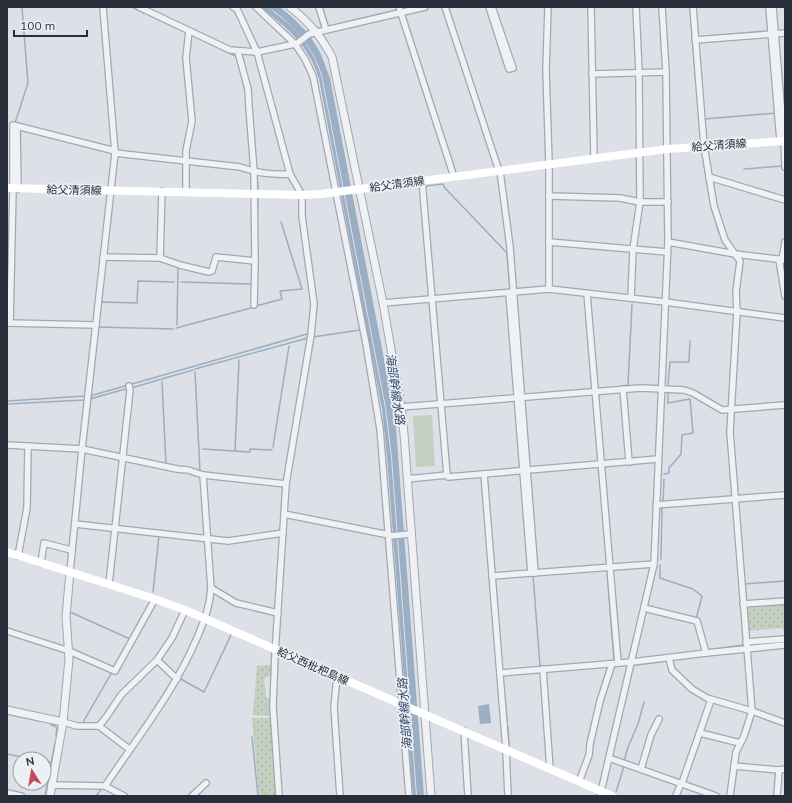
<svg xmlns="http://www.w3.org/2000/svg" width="792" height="803" viewBox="0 0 792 803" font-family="Mulish,'Noto Sans JP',sans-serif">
  <defs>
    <pattern id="grass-dots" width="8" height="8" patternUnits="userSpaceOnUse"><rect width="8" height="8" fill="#c3cfbf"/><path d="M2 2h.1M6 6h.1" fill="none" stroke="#a8b2a5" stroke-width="1.8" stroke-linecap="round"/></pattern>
  </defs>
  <rect width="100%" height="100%" fill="#dde0e6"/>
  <g fill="url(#grass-dots)">
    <polygon points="785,602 785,638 783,628 747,631 745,607 747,605"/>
    <polygon points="272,665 271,676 265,677 264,683 265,685 266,698 272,699 271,716 253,715 257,666"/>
    <polygon points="252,718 273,718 277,796 259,796"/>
  </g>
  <polygon fill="#c3cfbf" points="432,415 435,466 416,467 413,416"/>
  <g fill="#9aaec4">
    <path d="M 261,7 L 280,7 L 293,18 L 308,33 L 320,52 L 330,78 L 389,385 L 396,428 L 424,796 L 417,796 L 392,457 L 386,408 L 322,75 C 313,47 295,26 270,8 C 276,15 285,20 292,27 C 306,41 315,57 321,75 L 385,408 L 391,457 L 416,796 L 413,796 L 387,457 L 382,409 L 319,79 C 309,45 288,29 261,7 Z"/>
    <polygon points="489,704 491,723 480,724 478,706"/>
  </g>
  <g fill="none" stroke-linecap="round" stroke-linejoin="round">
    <g stroke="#9aaec4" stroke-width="1.5">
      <polyline points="132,7 144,13"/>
      <polyline points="690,7 696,85"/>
      <polyline points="149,15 172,26"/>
      <polyline points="346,22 410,7"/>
      <polyline points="174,27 186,32"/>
      <polyline points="205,41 237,57 237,58"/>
      <polyline points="240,69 246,95"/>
      <polyline points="704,119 776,113"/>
      <polyline points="15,123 28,83 22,7"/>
      <polyline points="702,152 709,193"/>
      <polyline points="744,169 783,166"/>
      <polyline points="257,175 258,188"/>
      <polyline points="426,186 443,184 444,187 507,253 510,290"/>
      <polyline points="712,209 719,233"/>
      <polyline points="257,221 258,199"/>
      <polyline points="722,241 728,249"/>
      <polyline points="181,282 250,284"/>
      <polyline points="102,302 137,303 138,281 174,282"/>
      <polyline points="256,306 282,299 280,291 302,289 281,222"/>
      <polyline points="177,325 178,267"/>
      <polyline points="98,327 173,329"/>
      <polyline points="176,328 251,308"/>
      <polyline points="313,337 360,330"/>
      <polyline points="195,369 308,338"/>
      <polyline points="195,372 200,471 199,471"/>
      <polyline points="162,382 166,464"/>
      <polyline points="668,385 670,362 689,362 690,341"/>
      <polyline points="621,386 628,385 632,304"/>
      <polyline points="131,388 193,370"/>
      <polyline points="90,396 307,334"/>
      <polyline points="90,399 129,388"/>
      <polyline points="7,401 85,396"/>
      <polyline points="7,404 85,400"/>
      <polyline points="408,409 418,408"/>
      <polyline points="273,447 289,346"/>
      <polyline points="203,449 250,452 250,449 272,450"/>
      <polyline points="235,451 239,360"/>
      <polyline points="664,474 669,473 669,468 681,454 682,435 693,433 690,399 668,403 668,393"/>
      <polyline points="663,502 664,479"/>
      <polyline points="603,516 607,565"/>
      <polyline points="661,559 662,506"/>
      <polyline points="660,565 660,578 693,589 702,596 696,619"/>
      <polyline points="607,570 614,660"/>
      <polyline points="533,575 540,666"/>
      <polyline points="744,584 785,581"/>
      <polyline points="153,592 159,536 157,535"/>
      <polyline points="70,612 130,639"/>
      <polyline points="701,644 702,648"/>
      <polyline points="749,645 785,642"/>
      <polyline points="707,650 743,645"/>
      <polyline points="672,660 709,655"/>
      <polyline points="635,665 667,661"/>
      <polyline points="179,678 204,692 231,635"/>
      <polyline points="505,696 507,722"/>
      <polyline points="7,714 39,721"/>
      <polyline points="52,723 51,725 55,726 57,728 56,736"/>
      <polyline points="82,724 112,672"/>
      <polyline points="508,727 509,745"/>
      <polyline points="252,737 258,796"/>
      <polyline points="7,754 33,759"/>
      <polyline points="44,761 50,762"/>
      <polyline points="624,761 628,747 638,724 644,702"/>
      <polyline points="616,792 624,766 625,766"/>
      <polyline points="45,796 55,743"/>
      <polyline points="96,796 102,788"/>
    </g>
    <g stroke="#a3a7af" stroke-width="8">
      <g id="minor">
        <polyline points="139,7 230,50 257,52 295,44 299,42 309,34 425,7"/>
        <polyline points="233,7 237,9 257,52 290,174 302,195 302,216 314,304 311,335 286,484 275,654 273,706 279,796"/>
        <polyline points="256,7 295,44 305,59 313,76 366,344 380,429 409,796"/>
        <polyline points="319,7 326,30"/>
        <polyline points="399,7 454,177"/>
        <polyline points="445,7 499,171"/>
        <polyline points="489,7 509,69 513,68 492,7"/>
        <polyline points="548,7 546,70 549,164 549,289"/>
        <polyline points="591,7 594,158"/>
        <polyline points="693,7 704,146 714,206 725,240 740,261 736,292 737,311 730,432 752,711 744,736 736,752 730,796"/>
        <polyline points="769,7 780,141"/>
        <polyline points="773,7 784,141"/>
        <polyline points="695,40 785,33"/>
        <polyline points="592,74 666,72"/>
        <polyline points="17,127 18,189"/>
        <polyline points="784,141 785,167"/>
        <path d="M 115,153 L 240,167 C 258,173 271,175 290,174"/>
        <polyline points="500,171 510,247 535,573"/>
        <polyline points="709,177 785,200"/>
        <polyline points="422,181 447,475"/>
        <polyline points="186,192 186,151 192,121 186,58 189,31"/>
        <polyline points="549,196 620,198 640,202 668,202"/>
        <polyline points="549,242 667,252"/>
        <polyline points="668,242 735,254 785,260"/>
        <polyline points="103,257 160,258 180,265 209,272 212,271 216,257 255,261 254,172 249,107 248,89 238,52"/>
        <polyline points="160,258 162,191"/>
        <polyline points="779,259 785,296"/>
        <polyline points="782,260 785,242"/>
        <polyline points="509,293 531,573"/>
        <polyline points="587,294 618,663"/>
        <polyline points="631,298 633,249 640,202 639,73 636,7"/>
        <polyline points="383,303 549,289 665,302 785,318"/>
        <polyline points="254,305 255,261"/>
        <polyline points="8,323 96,325"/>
        <polyline points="10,323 13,189 13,125 115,151"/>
        <polyline points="623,389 629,462"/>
        <polyline points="401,407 641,388 684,390 693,393 722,410 785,405"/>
        <polyline points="7,445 82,449 177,469 188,470 203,475 286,484"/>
        <polyline points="484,474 506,750 508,796"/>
        <polyline points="407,479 447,475 448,477 658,459"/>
        <polyline points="656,505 785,495"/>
        <polyline points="284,514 389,535"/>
        <polyline points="75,524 228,541 283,533"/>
        <polyline points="389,536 411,534"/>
        <polyline points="18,556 27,508 28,446"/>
        <polyline points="41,563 44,543 71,550"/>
        <polyline points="70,572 82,449 115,153 103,7"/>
        <polyline points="492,576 654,564"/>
        <polyline points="109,584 130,390 129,386"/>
        <polyline points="211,588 236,603 278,613"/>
        <polyline points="743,604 785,601"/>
        <polyline points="644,608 697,621 706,653"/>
        <polyline points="7,631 69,651 115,671 155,599"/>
        <polyline points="746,642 785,639"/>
        <polyline points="669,658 672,670 692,689 707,698 752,711 785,723"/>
        <polyline points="157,660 177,679"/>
        <polyline points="543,669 550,769"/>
        <polyline points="500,673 632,662 706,653 785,645"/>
        <polyline points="337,676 334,707 340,796"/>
        <polyline points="63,722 77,726 99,726 129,749"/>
        <polyline points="99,726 107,716 121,695 157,660 172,638 185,610"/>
        <polyline points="464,731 468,796"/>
        <polyline points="700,733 740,743"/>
        <polyline points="609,758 716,796"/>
        <polyline points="734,766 779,770"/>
        <polyline points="641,769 651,735 659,719"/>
        <polyline points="579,782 589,755 590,744 600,701 612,664"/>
        <polyline points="682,783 711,700"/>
        <path d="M 51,785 L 105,786 C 137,738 174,692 197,638 C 204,621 210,607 211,588 L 203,475"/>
        <polyline points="105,786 124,796"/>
        <polyline points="7,793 21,796"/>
        <polyline points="192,796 206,783"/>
        <polyline points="600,796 654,564 668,242 666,72 662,7"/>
        <polyline points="676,796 681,783"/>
        <polyline points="777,796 779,770 785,769"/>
      </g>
    </g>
    <g stroke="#a3a7af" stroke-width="9">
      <g id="tertiary">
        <path d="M 290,7 C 309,22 321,36 332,57 L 383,303 L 401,407 L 404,434 L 431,796"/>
        <polyline points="7,710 63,722"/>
        <polyline points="50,796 63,722 69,659 66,616 70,572"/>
      </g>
    </g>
    <use href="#minor" stroke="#eff1f5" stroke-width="5.5"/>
    <use href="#tertiary" stroke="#eff1f5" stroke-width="7"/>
    <g stroke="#fff" stroke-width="8">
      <polyline points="7,188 302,195 321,194 667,149 785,141"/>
      <polyline points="7,552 155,599 185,610 612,796"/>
    </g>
  </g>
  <g text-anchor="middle" stroke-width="3.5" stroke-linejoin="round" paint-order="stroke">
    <g font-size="11" fill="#282f3b" stroke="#eceff4">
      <text transform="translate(719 145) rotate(-4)" y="4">給父清須線</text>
      <text transform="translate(397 184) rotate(-8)" y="4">給父清須線</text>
      <text transform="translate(74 190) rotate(1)" y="4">給父清須線</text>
      <text transform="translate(313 666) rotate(24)" y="4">給父西枇杷島線</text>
    </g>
    <g font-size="12" font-style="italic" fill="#354d6c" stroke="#eceff4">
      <text transform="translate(395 389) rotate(82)" y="4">海部幹線水路</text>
      <text transform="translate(405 714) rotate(-94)" y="4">海部幹線水路</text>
    </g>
  </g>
  <rect width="792" height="803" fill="none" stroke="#282f3b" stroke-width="16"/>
  <g transform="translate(32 771) rotate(349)"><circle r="19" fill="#eceff4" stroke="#9ea2aa"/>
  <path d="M0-3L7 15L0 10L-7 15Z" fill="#c44959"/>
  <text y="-6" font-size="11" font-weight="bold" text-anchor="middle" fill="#282f3b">N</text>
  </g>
  <path d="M14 30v6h73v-6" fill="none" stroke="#282f3b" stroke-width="2"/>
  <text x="20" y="30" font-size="12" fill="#282f3b" stroke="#eceff4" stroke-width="3" paint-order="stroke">100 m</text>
</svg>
